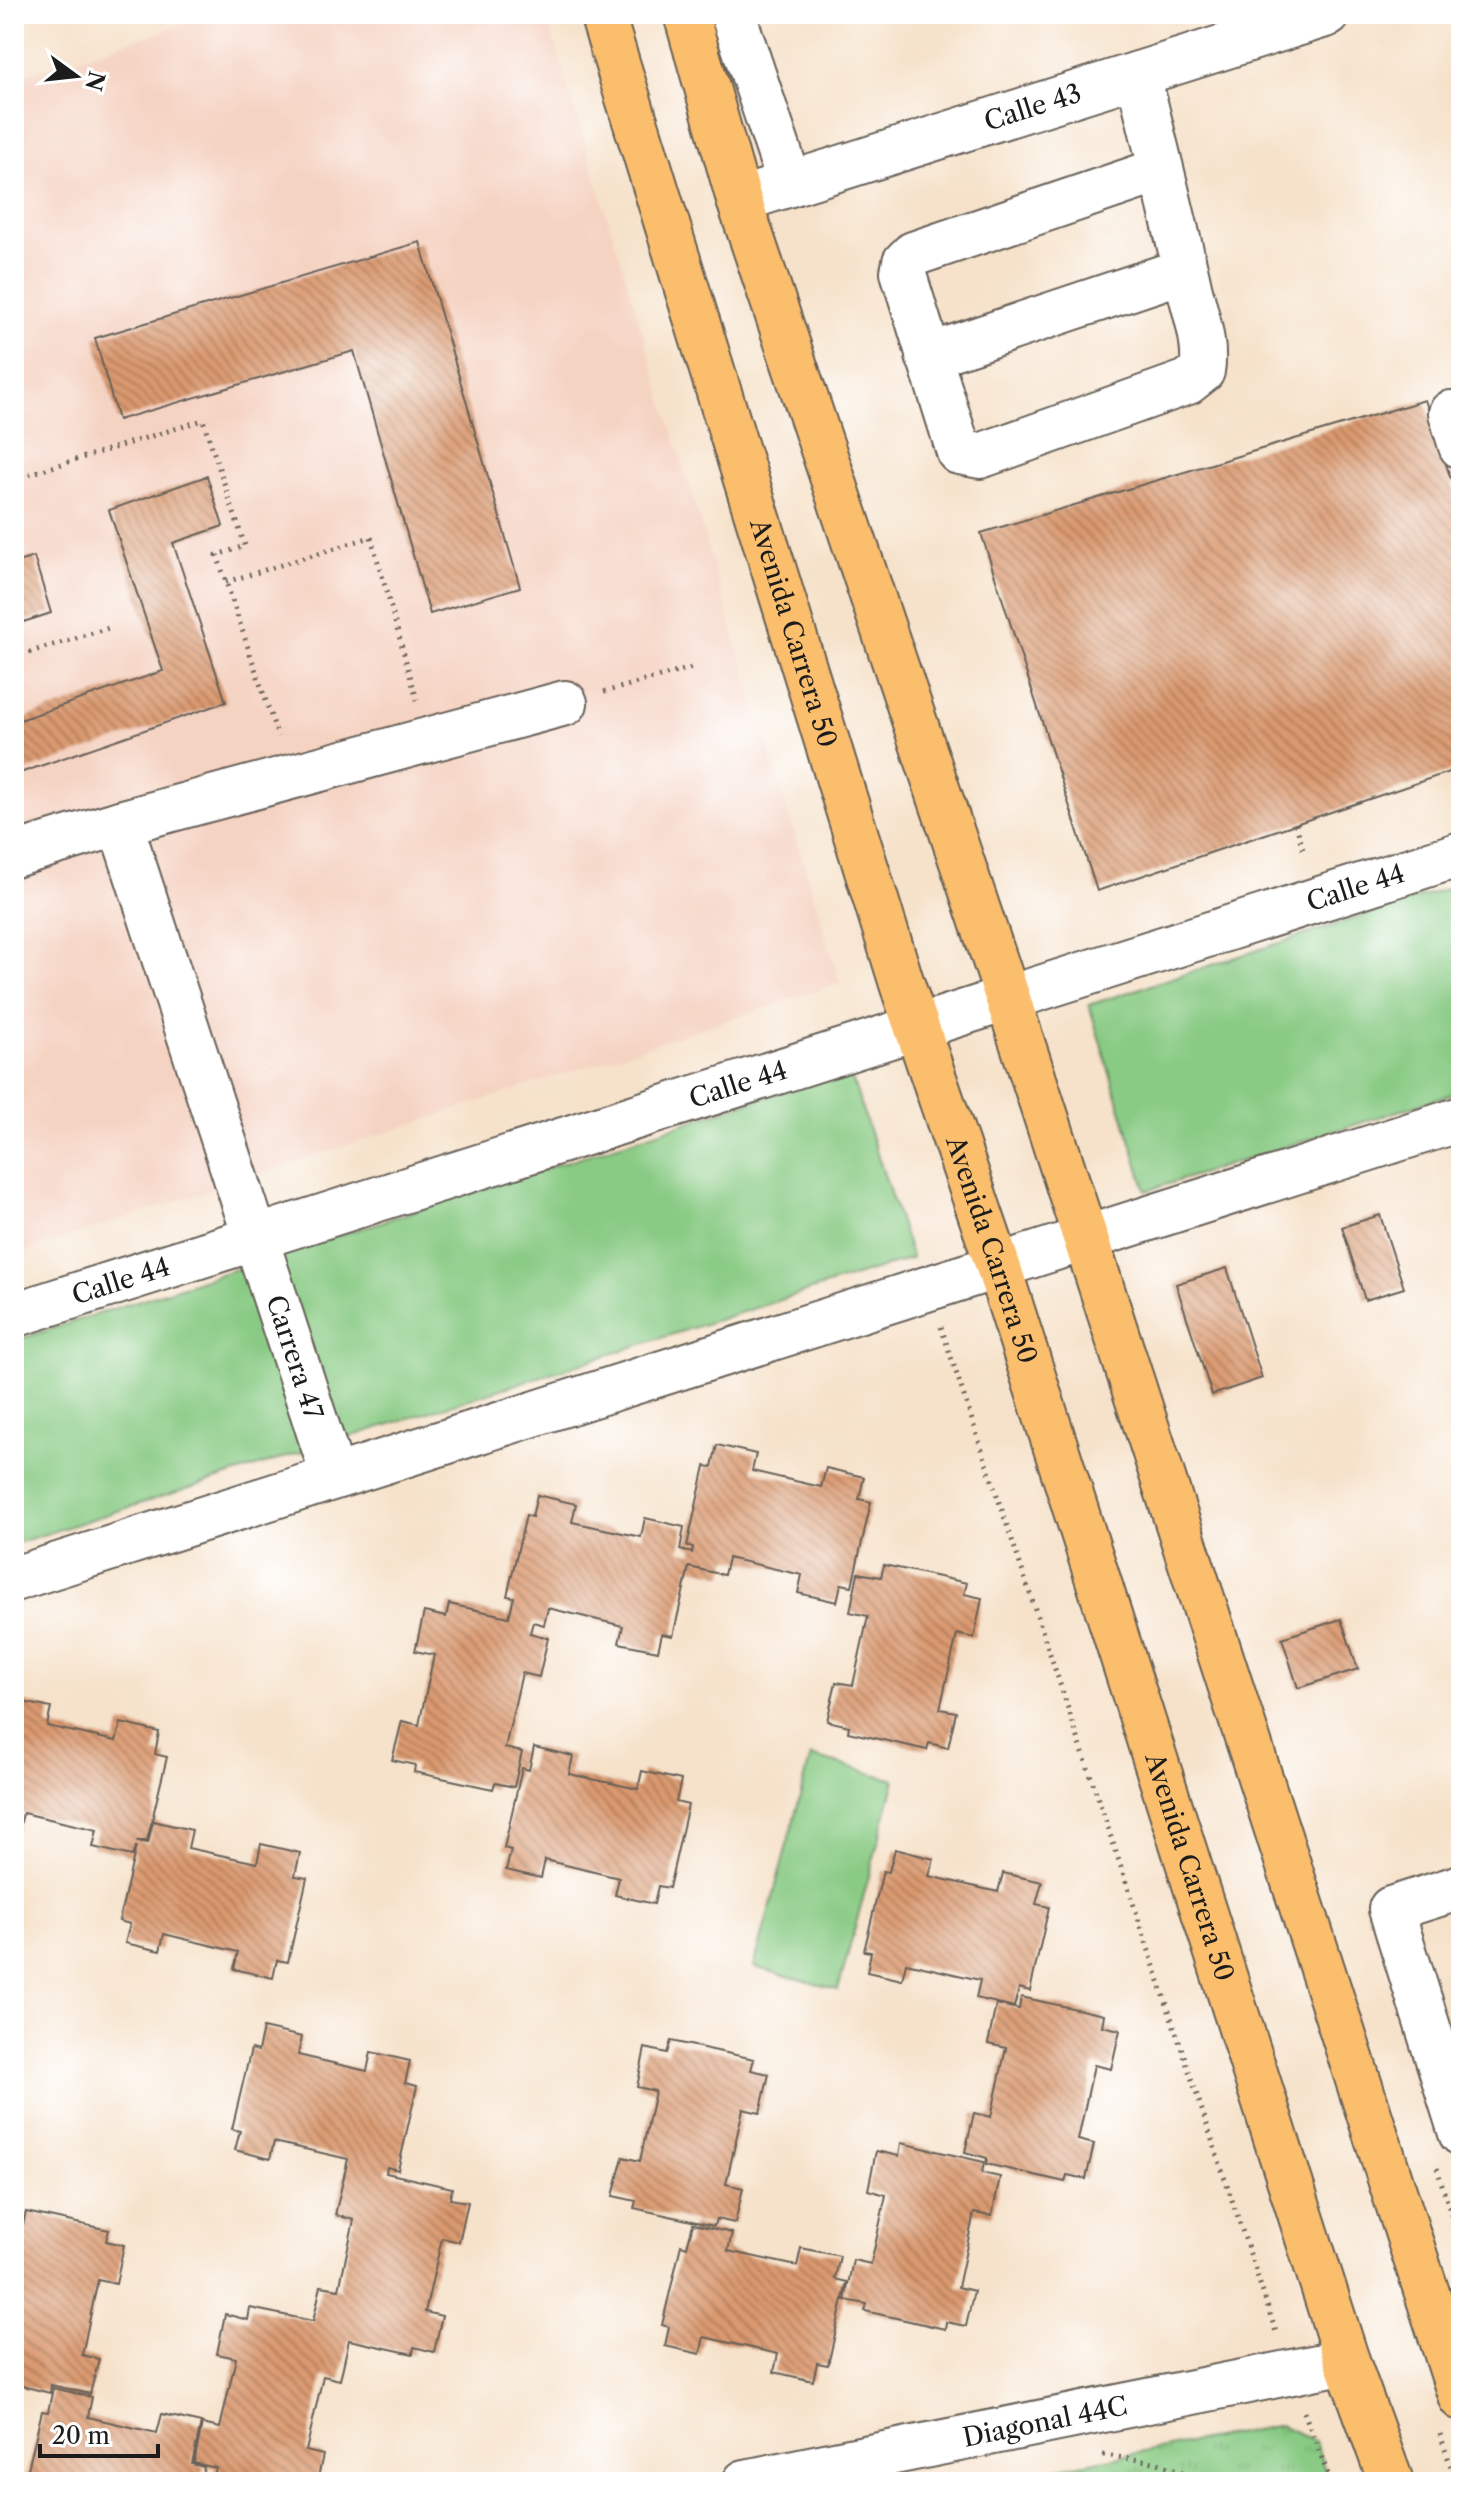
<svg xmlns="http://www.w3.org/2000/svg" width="1475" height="2496" viewBox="0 0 1475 2496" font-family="'Libre Caslon Text',serif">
  <defs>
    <pattern id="park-tufts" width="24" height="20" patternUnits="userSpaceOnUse" patternTransform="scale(2)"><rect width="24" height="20" fill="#89cb84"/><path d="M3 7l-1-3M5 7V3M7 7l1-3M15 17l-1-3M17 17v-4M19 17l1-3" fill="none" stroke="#76ae71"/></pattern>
    <pattern id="building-back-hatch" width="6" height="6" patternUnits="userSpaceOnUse" patternTransform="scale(2)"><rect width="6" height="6" fill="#da996f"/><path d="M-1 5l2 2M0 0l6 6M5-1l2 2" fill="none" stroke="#b07c5a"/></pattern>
  </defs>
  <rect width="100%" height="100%" fill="#fff"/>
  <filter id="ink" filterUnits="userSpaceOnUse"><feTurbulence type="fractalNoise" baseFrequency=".0125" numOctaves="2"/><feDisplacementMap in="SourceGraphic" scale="16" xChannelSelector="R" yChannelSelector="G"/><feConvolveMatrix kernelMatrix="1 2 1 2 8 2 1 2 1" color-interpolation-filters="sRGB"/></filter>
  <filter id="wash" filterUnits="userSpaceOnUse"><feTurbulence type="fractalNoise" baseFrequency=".006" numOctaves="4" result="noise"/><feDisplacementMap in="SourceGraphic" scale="32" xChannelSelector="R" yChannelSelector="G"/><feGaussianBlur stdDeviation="1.8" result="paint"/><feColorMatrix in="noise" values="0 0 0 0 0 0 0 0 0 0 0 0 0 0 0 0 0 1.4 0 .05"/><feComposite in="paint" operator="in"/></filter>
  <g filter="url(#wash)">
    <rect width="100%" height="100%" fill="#f6e2ca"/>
    <polygon fill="#f5d3c2" points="216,14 546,14 840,983 14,1255 14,78"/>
    <g fill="#89cb84" stroke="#527450" stroke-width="2">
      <polygon points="1461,884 1461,1091 1146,1191 1089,1005"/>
      <polygon points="849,1070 912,1258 14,1544 14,1341"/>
      <polygon points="811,1756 895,1780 838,1990 754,1967"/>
    </g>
    <polygon fill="url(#park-tufts)" stroke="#527450" stroke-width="2" points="1280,2425 1315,2441 1329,2482 989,2482"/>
    <g id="blocks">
      <g fill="url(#building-back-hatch)">
        <polygon points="420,242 520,587 430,614 354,351 118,420 95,338"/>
        <polygon points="1425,400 1461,510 1461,768 1097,891 981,533"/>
        <polygon points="207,476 223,526 173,543 226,702 14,775 14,722 163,671 109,510"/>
        <polygon points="34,557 51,613 14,625 14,563"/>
        <polygon points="1380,1215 1404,1288 1365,1300 1342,1227"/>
        <polygon points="1227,1268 1262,1378 1212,1395 1176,1284"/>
        <polygon points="717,1445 756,1454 752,1471 821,1487 826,1468 864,1477 859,1499 871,1502 852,1586 841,1584 837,1602 798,1593 802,1575 728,1558 724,1575 689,1567 673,1636 662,1634 658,1651 619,1643 623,1626 548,1608 544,1625 533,1622 530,1633 548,1638 539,1677 522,1673 505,1748 522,1752 514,1787 495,1783 493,1789 414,1772 415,1765 392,1760 402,1721 419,1725 434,1655 415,1651 424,1612 446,1617 449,1604 509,1617 514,1597 507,1596 526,1515 532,1517 537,1495 576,1504 572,1522 641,1537 645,1518 684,1527 680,1550 692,1553 693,1547 687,1546 705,1466 712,1467"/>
        <polygon points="884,1565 967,1583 964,1594 982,1598 974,1638 957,1634 940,1709 956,1712 948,1748 929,1743 927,1750 848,1732 849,1726 827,1721 836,1682 853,1685 868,1616 850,1612 858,1573 881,1577"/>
        <polygon points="1341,1619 1358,1669 1298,1688 1282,1638"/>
        <polygon points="14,1700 51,1708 47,1726 116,1741 121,1723 159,1732 155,1754 167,1757 147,1841 136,1841 148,1843 153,1821 192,1830 188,1848 257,1863 261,1844 300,1853 295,1876 307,1878 288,1962 277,1960 273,1978 234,1969 238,1952 164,1934 160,1951 125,1943 130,1924 119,1921 136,1846 132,1856 93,1847 97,1830 23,1813 19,1830 14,1828"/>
        <polygon points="534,1747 573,1756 569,1774 638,1789 642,1771 681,1780 676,1802 688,1805 669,1888 658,1886 654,1904 615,1895 619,1878 545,1860 541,1878 506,1870 511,1850 504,1848 522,1768 529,1770"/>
        <polygon points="895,1849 934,1859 929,1876 998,1892 1003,1873 1042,1882 1036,1904 1049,1907 1030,1991 1019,1988 1014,2007 976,1998 980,1980 906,1963 902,1980 867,1972 871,1952 864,1951 883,1871 889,1872"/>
        <polygon points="1021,1997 1104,2015 1102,2026 1120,2030 1111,2069 1094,2065 1078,2140 1094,2144 1086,2179 1067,2175 1065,2182 986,2164 987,2158 965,2152 974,2113 991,2117 1006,2048 988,2044 996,2004 1019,2009"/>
        <polygon points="263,2028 302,2037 298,2055 367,2071 371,2052 410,2061 405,2083 417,2086 398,2170 387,2167 386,2173 452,2188 450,2199 468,2202 459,2242 442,2238 425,2312 442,2316 434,2352 414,2347 413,2354 349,2340 340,2380 323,2376 306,2451 323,2455 317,2482 247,2482 214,2475 216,2468 194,2463 202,2424 220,2428 236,2358 217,2354 225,2314 248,2320 250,2308 313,2321 321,2286 339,2289 354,2220 335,2215 348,2159 274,2142 270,2159 235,2150 240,2131 232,2129 251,2049 258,2051"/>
        <polygon points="671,2041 754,2059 751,2070 769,2074 760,2113 743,2109 726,2184 743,2188 735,2223 716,2219 714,2226 634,2208 636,2201 613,2196 623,2157 640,2161 655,2091 637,2087 645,2048 667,2053"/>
        <polygon points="901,2143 984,2162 982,2173 1000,2177 992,2216 974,2213 958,2287 974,2291 966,2326 946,2322 945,2329 865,2311 867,2304 845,2300 853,2260 871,2264 886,2195 868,2190 876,2151 899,2156"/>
        <polygon points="26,2212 109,2230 106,2241 124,2245 116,2284 98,2280 82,2355 99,2359 90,2394 51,2385 50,2393 14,2384 14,2222 23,2224"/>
        <polygon points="693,2224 732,2233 728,2251 797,2266 801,2248 840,2256 835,2279 847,2282 828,2365 817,2363 813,2381 774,2372 778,2354 704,2337 700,2354 665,2346 669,2327 662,2325 681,2245 687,2247"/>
        <polygon points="53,2388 92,2397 88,2417 157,2433 162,2414 201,2423 192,2464 204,2467 201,2482 25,2482 42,2411 48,2412"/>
      </g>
    </g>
  </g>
  <g filter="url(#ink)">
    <use href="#blocks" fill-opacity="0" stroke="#686159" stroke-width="2"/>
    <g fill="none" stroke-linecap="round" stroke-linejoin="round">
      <g stroke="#686159" stroke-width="48">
        <g id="minor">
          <polyline points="733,14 790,184"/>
          <path d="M 1138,74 C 1155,145 1173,215 1189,286 C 1195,313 1207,344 1202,371 L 1188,382 L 980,456 L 959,452 L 903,272 L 905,262 L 913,254 L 1161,170"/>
          <path id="s1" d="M 739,200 L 1328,14"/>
          <polyline points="928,356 1185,270"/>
          <polyline points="1451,413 1461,446"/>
          <path id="s2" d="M 120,823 L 333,1475"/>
          <polyline points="14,855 120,823 565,703"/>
          <path id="s3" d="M 14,1315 L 1461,854"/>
          <polyline points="14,1579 1461,1119"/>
          <polyline points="1461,1887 1391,1909 1461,2133"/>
          <path id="s4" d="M 745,2482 L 1347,2361"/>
        </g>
      </g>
      <g stroke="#686159" stroke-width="48">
        <g id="major">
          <path id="s5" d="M 602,14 L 902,984 L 998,1266 L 1347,2361 L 1391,2482"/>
          <polyline points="686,14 739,200 1008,999 1461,2398"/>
        </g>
      </g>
      <g stroke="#686159" stroke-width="5" stroke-dasharray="2 6" stroke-linecap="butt">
        <polyline points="14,479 203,420 245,546 217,555 278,737"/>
        <polyline points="226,582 371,537 417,700"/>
        <polyline points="14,657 109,628"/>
        <polyline points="604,692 692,668"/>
        <polyline points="1296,824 1303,850"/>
        <polyline points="941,1327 1277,2335"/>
        <polyline points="1437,2168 1461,2247"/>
        <polyline points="1304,2412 1331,2482"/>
        <polyline points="1440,2434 1456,2482"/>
        <polyline points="1103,2455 1155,2462 1210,2482"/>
        <polyline points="989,2482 1000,2476"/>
      </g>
      <use href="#minor" stroke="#fff" stroke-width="44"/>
      <use href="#major" stroke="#fabe6d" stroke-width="44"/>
    </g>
  </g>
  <g text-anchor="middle" stroke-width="6" stroke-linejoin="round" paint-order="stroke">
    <g font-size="26" fill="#1c1c1c" stroke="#fff">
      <text dy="9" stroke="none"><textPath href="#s1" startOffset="308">Calle 43</textPath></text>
      <text dy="9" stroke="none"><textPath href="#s5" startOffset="648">Avenida Carrera 50</textPath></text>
      <text dy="9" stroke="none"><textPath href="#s3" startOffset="1408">Calle 44</textPath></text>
      <text dy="9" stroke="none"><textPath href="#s3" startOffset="760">Calle 44</textPath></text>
      <text dy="9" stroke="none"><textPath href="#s5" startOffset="1296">Avenida Carrera 50</textPath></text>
      <text dy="9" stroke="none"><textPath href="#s3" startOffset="112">Calle 44</textPath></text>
      <text dy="9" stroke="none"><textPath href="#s2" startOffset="562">Carrera 47</textPath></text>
      <text dy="9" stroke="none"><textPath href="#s5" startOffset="1944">Avenida Carrera 50</textPath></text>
      <text dy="9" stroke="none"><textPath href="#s4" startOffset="306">Diagonal 44C</textPath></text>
    </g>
  </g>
  <rect width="1475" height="2496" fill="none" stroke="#fff" stroke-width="48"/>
  <g transform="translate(76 76) rotate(105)" stroke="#ffffff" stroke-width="6" paint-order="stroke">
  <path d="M0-6L14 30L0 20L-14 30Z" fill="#1c1c1c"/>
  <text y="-12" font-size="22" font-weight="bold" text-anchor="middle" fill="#1c1c1c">N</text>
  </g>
  <path d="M40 2444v12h118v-12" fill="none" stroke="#1c1c1c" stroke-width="4"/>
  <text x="52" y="2444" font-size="24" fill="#1c1c1c" stroke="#ffffff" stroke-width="6" paint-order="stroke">20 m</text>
</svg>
